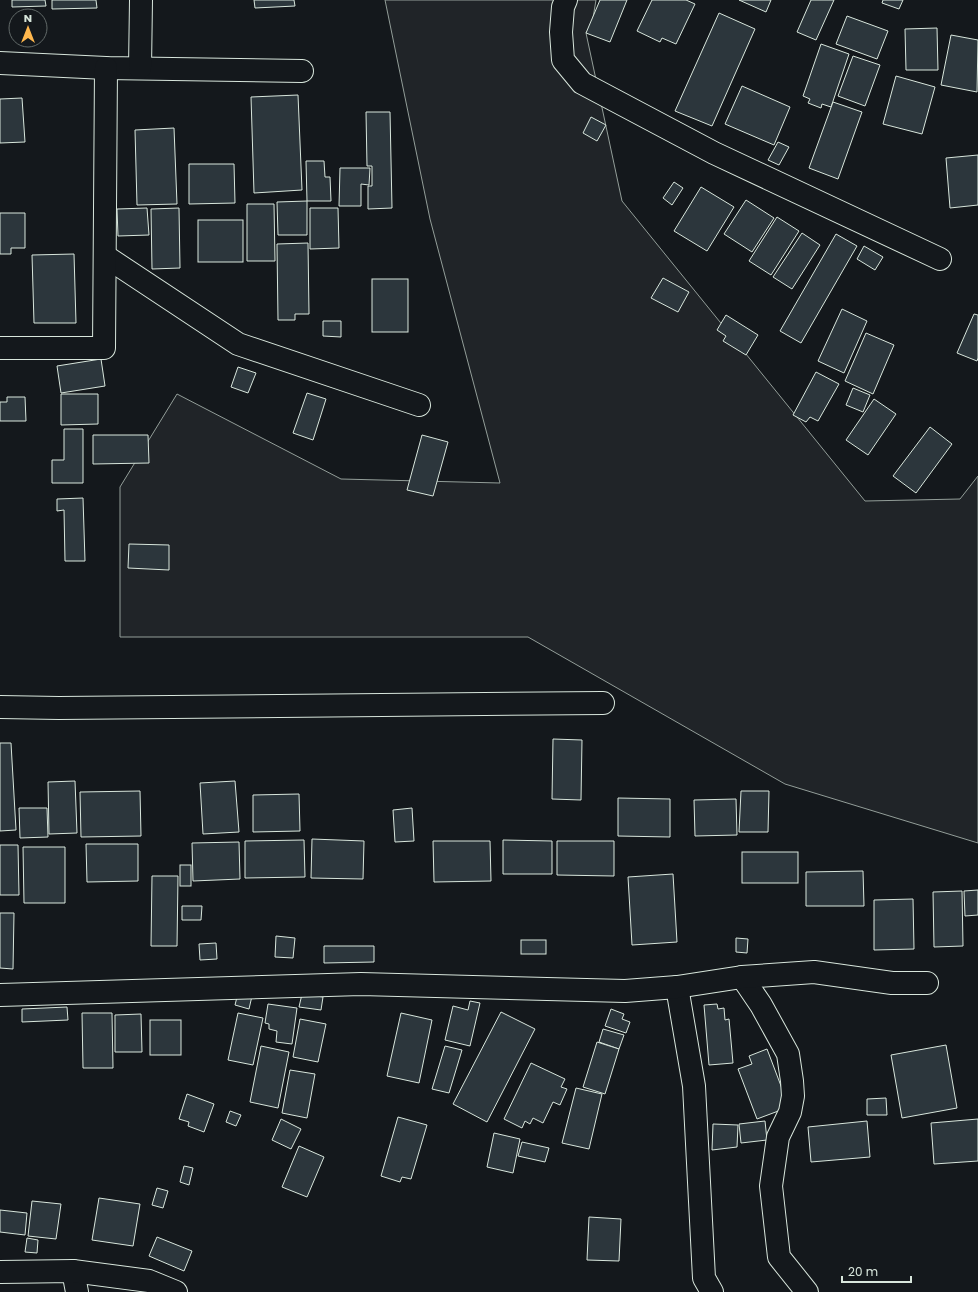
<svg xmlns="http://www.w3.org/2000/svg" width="978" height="1292" viewBox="0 0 978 1292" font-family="Poppins,sans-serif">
  <rect width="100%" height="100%" fill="#14181c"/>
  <polygon fill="#202428" stroke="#939e99" points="385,0 596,0 592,24 586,33 622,201 865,501 960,499 978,476 978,843 785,784 528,637 120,637 120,487 177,394 341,479 500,483 430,219"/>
  <g fill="#2c363c" stroke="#d8e6dc">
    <polygon points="12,0 45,0 46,6 12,7"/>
    <polygon points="52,0 96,0 97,8 52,9"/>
    <polygon points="254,0 294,0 295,6 255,8"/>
    <polygon points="600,0 627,0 610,42 586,33"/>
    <polygon points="652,0 686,0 695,4 676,44 662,38 660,42 637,31"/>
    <polygon points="739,0 771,0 766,12"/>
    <polygon points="811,0 834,0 816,40 797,32"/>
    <polygon points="883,0 903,0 899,9 882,3"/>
    <polygon points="719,13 755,29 712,126 675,111"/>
    <polygon points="847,16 888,31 877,59 836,44"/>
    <polygon points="937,28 938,70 906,70 905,29"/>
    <polygon points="951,35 978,40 977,92 941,85"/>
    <polygon points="821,44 849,54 831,107 822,104 821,108 808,103 810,99 803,96"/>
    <polygon points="853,56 880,65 865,106 838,96"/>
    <polygon points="896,76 935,87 922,134 883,124"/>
    <polygon points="742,86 790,107 774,145 725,124"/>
    <polygon points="298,95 302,190 254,193 251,97"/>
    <polygon points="22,98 25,142 0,143 0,99"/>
    <polygon points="833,102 862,112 838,179 809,168"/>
    <polygon points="366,112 390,112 392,208 368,209 368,186 372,186 372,166 367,166"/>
    <polygon points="591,117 606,125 597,141 583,133"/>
    <polygon points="174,128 177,204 137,205 135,130"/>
    <polygon points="778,142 789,147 779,165 768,160"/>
    <polygon points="978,155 978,205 950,208 946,158"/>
    <polygon points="306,161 324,161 325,177 330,177 331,201 307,201"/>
    <polygon points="189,164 234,164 235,203 189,204"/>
    <polygon points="340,168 370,168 369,185 361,184 361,206 339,206"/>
    <polygon points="674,182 683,188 672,205 663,198"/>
    <polygon points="701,187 734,207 707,251 674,231"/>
    <polygon points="746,200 774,218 752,252 724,234"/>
    <polygon points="307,201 307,235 278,235 277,202"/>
    <polygon points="247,204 274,204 275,261 247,261"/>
    <polygon points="147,208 149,235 118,236 117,209"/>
    <polygon points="179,208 180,268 152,269 151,209"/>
    <polygon points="310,208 338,208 339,248 310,249"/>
    <polygon points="0,213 25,213 25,248 11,248 11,254 0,254"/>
    <polygon points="777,217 799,231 771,275 749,261"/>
    <rect x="198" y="220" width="45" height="42"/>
    <polygon points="802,233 820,245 792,289 773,277"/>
    <polygon points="836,234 857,246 801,343 780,331"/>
    <polygon points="308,243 309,314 295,314 295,320 278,320 277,244"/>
    <polygon points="864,246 883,257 875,270 857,259"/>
    <polygon points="74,254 76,323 34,323 32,255"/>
    <polygon points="663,278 689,292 678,312 651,298"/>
    <rect x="372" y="279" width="36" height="53"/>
    <polygon points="842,309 867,321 844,373 818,361"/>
    <polygon points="974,314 978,315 978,358 977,361 957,353"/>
    <polygon points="726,315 758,335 746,355 723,341 726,336 717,330"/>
    <polygon points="323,321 341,321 341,337 323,336"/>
    <polygon points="866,333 894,345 873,394 845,381"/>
    <polygon points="101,359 105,386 61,393 57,366"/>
    <polygon points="238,367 256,373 248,393 231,387"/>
    <polygon points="816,372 839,384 818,421 810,417 806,422 793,415"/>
    <polygon points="853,388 870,395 863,412 846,405"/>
    <polygon points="307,393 326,399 313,440 293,433"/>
    <polygon points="61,394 98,394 98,424 61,425"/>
    <polygon points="7,397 25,397 26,421 0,421 0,402 7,402"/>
    <polygon points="874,399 896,414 868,455 846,440"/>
    <polygon points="930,427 952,444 916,493 893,476"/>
    <polygon points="64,429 83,429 83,483 52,483 52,460 64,460"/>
    <polygon points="93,435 148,435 149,463 93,464"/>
    <polygon points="422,435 448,442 433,496 407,490"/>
    <polygon points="83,498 85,561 65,561 64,510 57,511 57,499"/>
    <polygon points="129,544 169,545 169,570 128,568"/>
    <polygon points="553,739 582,740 581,800 552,799"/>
    <polygon points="0,743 11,743 16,830 0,831"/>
    <polygon points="75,781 77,833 49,834 48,782"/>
    <polygon points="235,781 239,832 203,834 200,783"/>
    <polygon points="140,791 141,836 81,837 80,792"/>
    <polygon points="741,791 769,791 768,832 739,832"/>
    <polygon points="299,794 300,831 253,832 253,795"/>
    <polygon points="618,798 670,799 670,837 618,836"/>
    <polygon points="736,799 737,835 695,836 694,800"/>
    <polygon points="19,808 47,808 48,837 20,838"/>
    <polygon points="412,808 414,841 395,842 393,810"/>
    <polygon points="312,839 364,841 363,879 311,878"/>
    <polygon points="304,840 305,877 245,878 245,841"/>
    <polygon points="503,840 552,841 552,874 503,874"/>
    <polygon points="433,841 490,841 491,881 434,882"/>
    <polygon points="557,841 614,841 614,876 557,875"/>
    <polygon points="239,842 240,879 193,881 192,843"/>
    <polygon points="86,844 138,844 138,881 87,882"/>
    <polygon points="0,845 18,845 19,895 0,895"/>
    <polygon points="23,847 65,847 65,903 24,903"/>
    <rect x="742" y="852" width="56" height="31"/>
    <rect x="180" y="865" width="11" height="21"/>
    <polygon points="863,871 864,906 806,906 806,872"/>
    <polygon points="673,874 677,942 632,945 628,877"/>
    <polygon points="152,876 178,876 177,946 151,946"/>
    <polygon points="978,890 978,915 965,916 964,891"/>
    <polygon points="962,891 963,946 934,947 933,892"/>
    <polygon points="913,899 914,949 874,950 874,900"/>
    <polygon points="182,906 202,906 201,920 182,920"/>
    <polygon points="0,913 14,913 13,969 0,968"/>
    <polygon points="276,936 295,938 293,958 275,957"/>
    <polygon points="736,938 748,939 747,953 736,952"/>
    <rect x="521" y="940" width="25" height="14"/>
    <polygon points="216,943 217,959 200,960 199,944"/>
    <polygon points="324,946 374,946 374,962 324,963"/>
    <polygon points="238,993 252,996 249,1009 235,1005"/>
    <polygon points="302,994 323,997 321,1010 299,1007"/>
    <polygon points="470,1001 480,1003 470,1046 445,1040 453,1006 468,1010"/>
    <polygon points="268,1004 297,1008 292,1044 276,1042 277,1031 269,1029 269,1024 265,1023"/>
    <polygon points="717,1004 718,1009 724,1008 725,1020 729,1019 733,1063 709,1065 704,1005"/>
    <polygon points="67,1007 68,1020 22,1022 22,1009"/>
    <polygon points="611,1009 624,1014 622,1019 630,1022 626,1033 605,1026"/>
    <polygon points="501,1012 535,1029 487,1122 453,1104"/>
    <polygon points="82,1013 112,1013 113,1068 83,1068"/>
    <polygon points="238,1013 263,1018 253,1065 228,1060"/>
    <polygon points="401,1013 432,1020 419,1083 387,1076"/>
    <polygon points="141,1014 142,1052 115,1052 115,1015"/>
    <polygon points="300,1019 326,1024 318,1062 293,1057"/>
    <rect x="150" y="1020" width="31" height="35"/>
    <polygon points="603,1029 624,1035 619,1049 599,1042"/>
    <polygon points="597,1042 619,1049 605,1094 583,1087"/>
    <polygon points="946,1045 957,1108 902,1118 891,1055"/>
    <polygon points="261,1046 289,1052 278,1108 250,1102"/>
    <polygon points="445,1046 462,1050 449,1093 432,1089"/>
    <polygon points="767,1049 789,1107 757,1119 738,1069 752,1064 749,1056"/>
    <polygon points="531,1063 565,1079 561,1087 567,1089 560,1105 553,1102 543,1123 533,1118 530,1124 525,1121 522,1128 504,1119"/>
    <polygon points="290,1070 315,1074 307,1118 282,1113"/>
    <polygon points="576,1088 602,1094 589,1149 562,1143"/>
    <polygon points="187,1094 214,1104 204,1132 188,1126 189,1122 179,1119"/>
    <polygon points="886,1098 887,1115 867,1115 867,1099"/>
    <polygon points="230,1111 241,1115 236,1126 226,1122"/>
    <polygon points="398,1117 427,1125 411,1179 402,1177 400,1182 381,1176"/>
    <polygon points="281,1119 301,1129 291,1149 272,1140"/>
    <polygon points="978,1119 978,1161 934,1164 931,1123"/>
    <polygon points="765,1121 767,1140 741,1143 739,1124"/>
    <polygon points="867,1121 870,1157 811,1162 808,1127"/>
    <polygon points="713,1124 738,1125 737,1147 712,1150"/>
    <polygon points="494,1133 520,1139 513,1173 487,1167"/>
    <polygon points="522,1142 549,1148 545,1162 518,1156"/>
    <polygon points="299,1146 324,1157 307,1197 282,1187"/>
    <polygon points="184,1166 193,1168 189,1185 180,1182"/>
    <polygon points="157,1188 168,1191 163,1208 152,1205"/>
    <polygon points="99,1198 140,1204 133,1246 92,1240"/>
    <polygon points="32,1201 61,1204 56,1239 28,1236"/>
    <polygon points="0,1210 27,1213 25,1235 0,1232"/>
    <polygon points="589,1217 621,1219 619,1261 587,1260"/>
    <polygon points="157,1237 192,1251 184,1271 149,1256"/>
    <polygon points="27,1238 38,1240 37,1253 25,1252"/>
  </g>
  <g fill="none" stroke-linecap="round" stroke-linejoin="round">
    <g stroke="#d8e6dc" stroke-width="24">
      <g id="minor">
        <polyline points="566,0 563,7 561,32 563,60 582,83 714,153 940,259"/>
        <polyline points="0,63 106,68 302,71"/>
        <polyline points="140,68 141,0"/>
        <polyline points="105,256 238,344 419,405"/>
        <polyline points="0,348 104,348 106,68"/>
        <polyline points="0,707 59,708 603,703"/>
        <polyline points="742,977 761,1005 788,1054 792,1081 793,1096 790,1112 778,1137 771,1186 779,1257 807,1292"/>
        <polyline points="677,987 694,1086 704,1278 712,1292"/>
        <polyline points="0,995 361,984 625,991 677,987 742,977 814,972 892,983 927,983"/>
        <polyline points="73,1271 77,1292"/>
        <polyline points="0,1272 73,1271 149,1281 176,1292"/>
      </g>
    </g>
    <use href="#minor" stroke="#14181c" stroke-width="22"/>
  </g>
  <g transform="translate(28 28)"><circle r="19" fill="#14181c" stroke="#626a69"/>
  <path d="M0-3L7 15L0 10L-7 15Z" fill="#ffb74d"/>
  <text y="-6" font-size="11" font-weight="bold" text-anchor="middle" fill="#d8e6dc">N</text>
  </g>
  <path d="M842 1276v6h69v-6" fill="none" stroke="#d8e6dc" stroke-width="2"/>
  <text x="848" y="1276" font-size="12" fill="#d8e6dc" stroke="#14181c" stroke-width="3" paint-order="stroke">20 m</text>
</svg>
